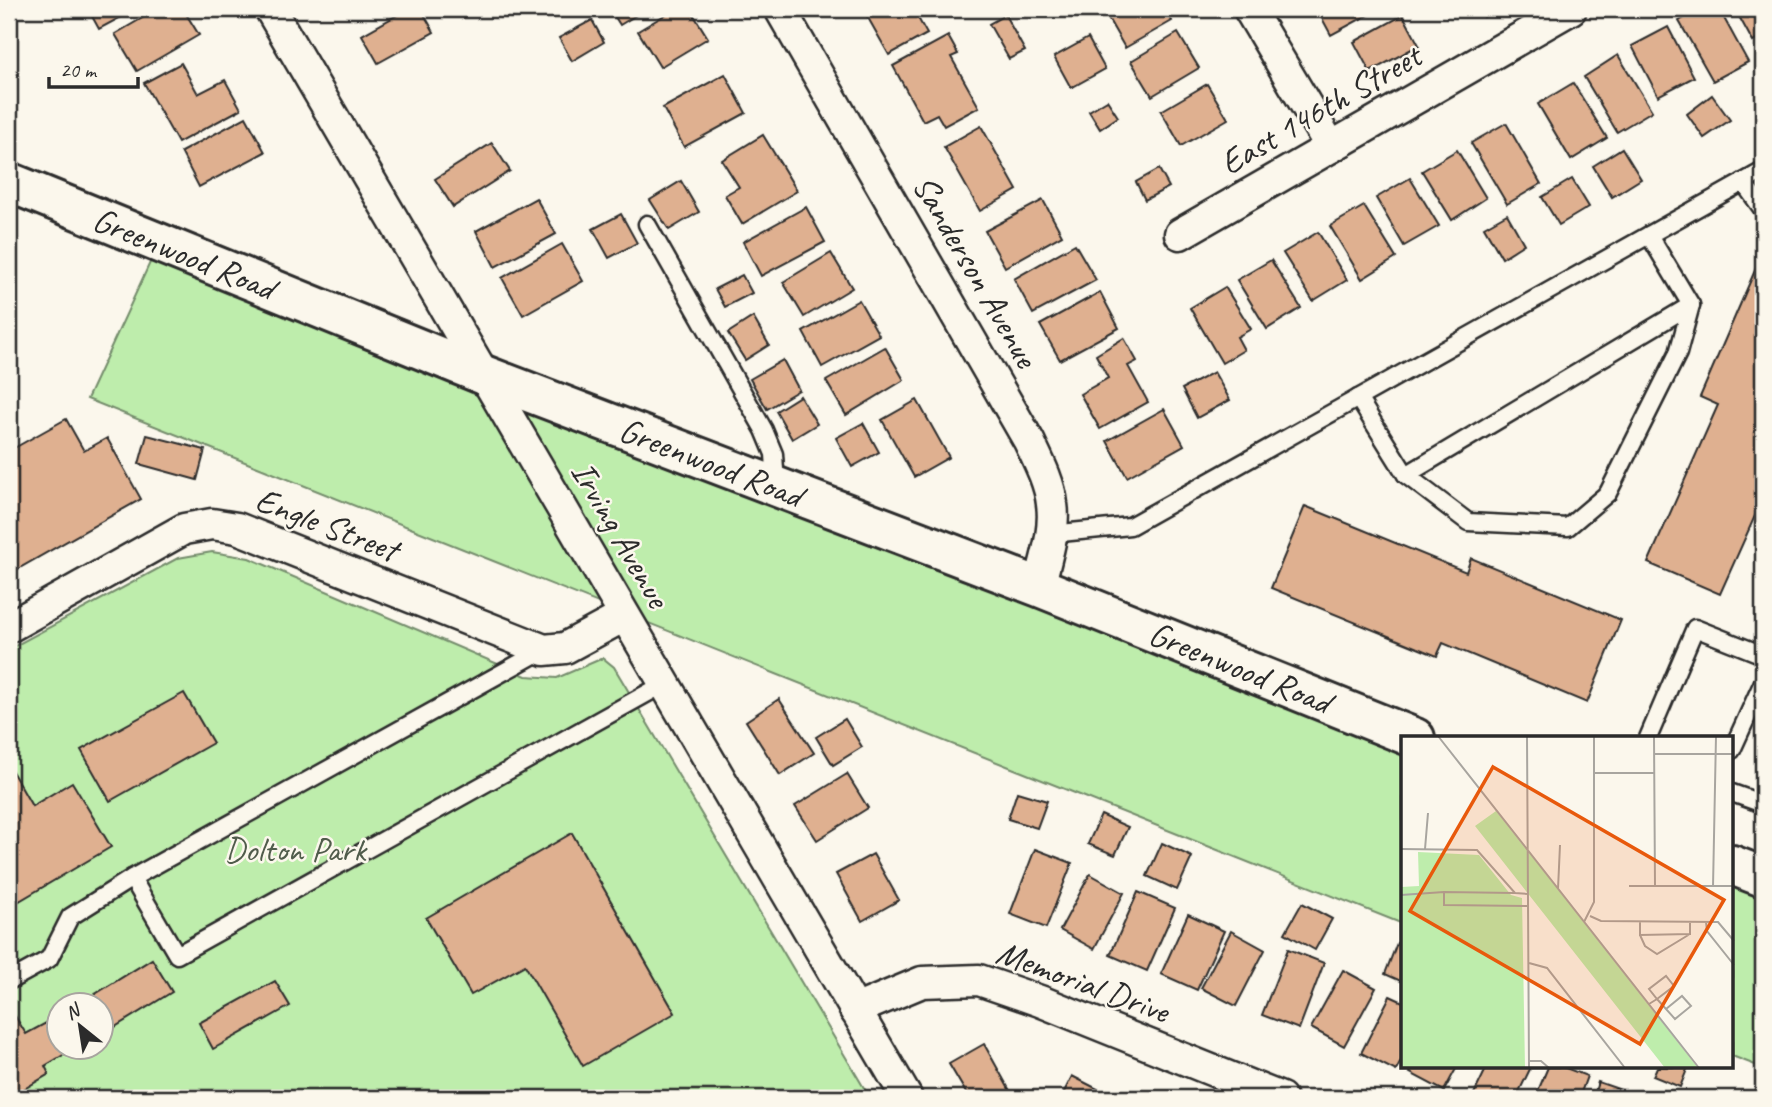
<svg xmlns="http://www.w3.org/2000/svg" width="1772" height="1107" viewBox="0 0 1772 1107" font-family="Caveat,sans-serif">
  <rect width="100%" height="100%" fill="#fbf7ec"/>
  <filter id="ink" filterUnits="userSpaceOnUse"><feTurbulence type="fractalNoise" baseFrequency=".0143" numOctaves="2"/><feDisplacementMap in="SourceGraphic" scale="14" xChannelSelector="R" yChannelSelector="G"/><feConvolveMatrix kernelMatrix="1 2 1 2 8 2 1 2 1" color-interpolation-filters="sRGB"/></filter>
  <g filter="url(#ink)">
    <g fill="#beedac" stroke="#748c6c" stroke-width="2" fill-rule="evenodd">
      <polygon points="159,243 1403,740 1403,924 87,399"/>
      <path d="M 212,552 L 249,558 L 526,676 L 557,678 L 603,658 L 614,667 L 870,1098 L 9,1098 L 9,649 L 178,558 ZM 60,1006 L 102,1006 L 102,1048 L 60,1048 Z"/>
      <polygon points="1732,871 1763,884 1763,1068 1732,1056"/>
    </g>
    <g fill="#dfb090" stroke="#2b2b2b" stroke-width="2">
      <polygon points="88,9 136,9 99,29"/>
      <polygon points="158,9 183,9 199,35 137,71 115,34"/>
      <polygon points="408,9 421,9 434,32 378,63 362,35"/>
      <polygon points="610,9 646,9 620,25"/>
      <polygon points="675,9 690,9 708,38 660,67 638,31"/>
      <polygon points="863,9 913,9 927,34 889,55"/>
      <polygon points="1112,9 1165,9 1172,21 1125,48 1105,13"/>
      <polygon points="1317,9 1379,9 1331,35"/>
      <polygon points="1479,9 1499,9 1484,17"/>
      <polygon points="1700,9 1719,9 1748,62 1713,81 1679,21"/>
      <polygon points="1735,9 1763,9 1763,36 1753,42"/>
      <polygon points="1005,15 1025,51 1009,59 989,24"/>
      <polygon points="1403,15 1419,45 1370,72 1354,42"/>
      <polygon points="592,20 604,42 572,61 559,38"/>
      <polygon points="1668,27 1694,77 1658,96 1632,46"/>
      <polygon points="1178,33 1199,68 1152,96 1131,61"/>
      <polygon points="948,36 958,54 951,57 979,107 944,126 937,114 923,121 893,66"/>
      <polygon points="1088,38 1105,69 1071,88 1054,57"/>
      <polygon points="1618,55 1652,111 1617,132 1584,77"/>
      <polygon points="181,63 198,94 225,80 241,109 178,143 144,83"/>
      <polygon points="725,74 746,113 684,147 663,108"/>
      <polygon points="1573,83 1607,138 1571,160 1538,104"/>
      <polygon points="1207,84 1228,119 1181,146 1161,111"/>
      <polygon points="1712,95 1730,120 1704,138 1687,114"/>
      <polygon points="1107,100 1118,117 1100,129 1089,111"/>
      <polygon points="246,117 265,152 199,187 181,152"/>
      <polygon points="1506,123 1541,184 1507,204 1471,143"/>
      <polygon points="981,126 1017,190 980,211 944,147"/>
      <polygon points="763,135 797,191 742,224 725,195 739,187 722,160"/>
      <polygon points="492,143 510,171 453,207 435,179"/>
      <polygon points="1622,148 1641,179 1612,197 1593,166"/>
      <polygon points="1457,150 1486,198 1452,220 1422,171"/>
      <polygon points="1159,169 1169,187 1145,200 1136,182"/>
      <polygon points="1410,178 1439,226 1404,246 1376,198"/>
      <polygon points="1572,179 1589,207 1559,225 1542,197"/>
      <polygon points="681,181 699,212 669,230 650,200"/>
      <polygon points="536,198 556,234 495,267 476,231"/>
      <polygon points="1043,200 1062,235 1005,267 985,231"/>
      <polygon points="1364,206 1396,258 1362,279 1330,226"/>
      <polygon points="806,207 825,242 761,276 743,242"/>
      <polygon points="621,214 637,243 609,258 593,229"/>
      <polygon points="1507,214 1524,244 1502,258 1484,227"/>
      <polygon points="1318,232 1347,280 1313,301 1283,253"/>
      <polygon points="562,244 583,281 523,315 502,278"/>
      <polygon points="1075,244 1096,280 1033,314 1014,279"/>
      <polygon points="1763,252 1763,498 1720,594 1648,563 1718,405 1700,397"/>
      <polygon points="831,253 852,288 804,317 783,282"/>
      <polygon points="1271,260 1301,308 1267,329 1237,280"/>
      <polygon points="742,275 752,293 725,307 715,289"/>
      <polygon points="1225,287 1251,329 1237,337 1244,350 1222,363 1190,308"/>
      <polygon points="1100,292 1119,328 1060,360 1040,325"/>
      <polygon points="859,300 879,335 822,367 803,332"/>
      <polygon points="753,317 769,345 745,360 728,333"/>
      <polygon points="1124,338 1137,361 1128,366 1148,402 1100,429 1080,394 1108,378 1096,355"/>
      <polygon points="885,347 904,380 846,415 826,381"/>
      <polygon points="783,360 799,390 767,409 750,379"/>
      <polygon points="1214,372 1230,400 1197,418 1182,389"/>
      <polygon points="800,396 817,424 792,439 776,411"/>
      <polygon points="917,400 949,457 914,477 882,420"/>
      <polygon points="1164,409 1184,445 1127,477 1107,441"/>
      <polygon points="66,419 84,451 107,438 141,499 9,574 9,451"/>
      <polygon points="863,423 879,452 852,467 836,438"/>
      <polygon points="147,435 205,450 197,480 139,464"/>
      <polygon points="1305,506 1466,572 1471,558 1621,620 1587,703 1443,643 1437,656 1271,588"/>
      <polygon points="184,693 213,743 110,801 81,750"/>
      <polygon points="779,699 814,753 780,775 746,721"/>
      <polygon points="845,719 862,747 833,765 816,737"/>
      <polygon points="9,766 32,806 72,782 111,847 9,907"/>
      <polygon points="847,774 868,808 817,840 795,806"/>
      <polygon points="1017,792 1047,801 1037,828 1008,819"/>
      <polygon points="1101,815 1128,827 1115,855 1088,844"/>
      <polygon points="572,833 675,1013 583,1066 525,965 471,995 426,918"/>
      <polygon points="1162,843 1192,857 1177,890 1147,876"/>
      <polygon points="1035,849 1072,863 1046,928 1010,914"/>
      <polygon points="873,854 899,900 862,921 836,874"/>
      <polygon points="1090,874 1124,893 1094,949 1060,930"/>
      <polygon points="1138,892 1175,908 1147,971 1110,955"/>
      <polygon points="1302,903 1332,919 1315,950 1285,933"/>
      <polygon points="1188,914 1224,931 1197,990 1161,974"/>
      <polygon points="1231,931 1265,950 1236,1006 1201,988"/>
      <polygon points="1397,943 1403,945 1403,982 1385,974"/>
      <polygon points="1288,949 1324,963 1299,1029 1262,1015"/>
      <polygon points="152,959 172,992 102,1035 102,1006 76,1006"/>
      <polygon points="1343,970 1376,988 1344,1046 1311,1028"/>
      <polygon points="275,981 290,1006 213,1049 199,1023"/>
      <polygon points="1390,996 1403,1002 1403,1057 1396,1071 1361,1053"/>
      <polygon points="60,1015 60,1041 48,1022"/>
      <polygon points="15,1016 26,1034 46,1023 65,1054 45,1066 49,1074 9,1098 9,1020"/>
      <polygon points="984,1044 1014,1098 969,1098 949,1064"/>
      <polygon points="64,1048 80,1048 68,1055"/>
      <polygon points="1414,1067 1457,1067 1444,1091 1410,1073"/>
      <polygon points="1487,1067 1531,1067 1516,1098 1472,1098"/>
      <polygon points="1548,1067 1563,1067 1587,1076 1579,1098 1535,1098"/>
      <polygon points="1657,1067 1688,1067 1680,1087 1653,1076"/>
      <polygon points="1072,1076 1115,1098 1061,1098"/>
      <polygon points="1598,1082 1636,1095 1635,1098 1593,1098"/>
    </g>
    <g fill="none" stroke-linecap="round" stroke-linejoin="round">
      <g stroke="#2b2b2b" stroke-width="21">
        <g id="lane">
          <polyline points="1743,182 1763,210"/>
          <polyline points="647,224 764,430 774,454 776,485"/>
          <polyline points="1358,398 1406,475 1691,305 1649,235"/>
          <polyline points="1406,475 1468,522 1568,527 1608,493 1678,353 1691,305"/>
          <polyline points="1051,534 1130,526 1763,171"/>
          <polyline points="543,650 132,878 177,955 664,684"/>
          <polyline points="1648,738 1695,628 1763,655"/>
          <polyline points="1732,750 1763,682"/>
          <polyline points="1732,793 1763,804"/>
          <polyline points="9,981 49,959 70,917 132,878"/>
        </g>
      </g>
      <g stroke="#2b2b2b" stroke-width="35">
        <g id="street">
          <polyline points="270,9 907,1098"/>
          <path d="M 780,9 L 1029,441 C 1038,460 1050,483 1052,504 C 1056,531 1045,561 1039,587"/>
          <polyline points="1249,9 1331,147"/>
          <polyline points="1180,234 1571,9"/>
          <polyline points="9,627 184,529 212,524 237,528 544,650 565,648 624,616"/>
          <polyline points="855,1010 922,982 979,980 1040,1001 1281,1098"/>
        </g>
      </g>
      <g stroke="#2b2b2b" stroke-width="44">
        <g id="secondary">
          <polyline points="9,182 484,375 1039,587 1415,738"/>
          <polyline points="1732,865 1763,877"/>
        </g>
      </g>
      <use href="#lane" stroke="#fbf7ec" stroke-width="16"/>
      <use href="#street" stroke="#fbf7ec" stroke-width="30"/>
      <use href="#secondary" stroke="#fbf7ec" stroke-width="38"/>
    </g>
  </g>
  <g text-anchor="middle" stroke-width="5" stroke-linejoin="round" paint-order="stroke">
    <g font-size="35" fill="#2b2b2b" stroke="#fbf7ec">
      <text transform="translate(1320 109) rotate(-30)" y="12">East 146th Street</text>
      <text transform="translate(184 253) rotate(22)" y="12">Greenwood Road</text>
      <text transform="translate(976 271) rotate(60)" y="12">Sanderson Avenue</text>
      <text transform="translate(711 462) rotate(21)" y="12">Greenwood Road</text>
      <text transform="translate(327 524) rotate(21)" y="12">Engle Street</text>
      <text transform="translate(621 534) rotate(60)" y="12">Irving Avenue</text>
      <text transform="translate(1240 667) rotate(22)" y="12">Greenwood Road</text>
      <text transform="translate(1083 981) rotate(20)" y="12">Memorial Drive</text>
    </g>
    <g font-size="35" fill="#505c4b" stroke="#fbf7ec">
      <text x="295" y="861">Dolton Park</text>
    </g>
  </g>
  <g transform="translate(1401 736)">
    <rect width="332" height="332" fill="#fbf7ec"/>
    <path d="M 95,75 L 297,332 L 264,332 L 74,90 ZM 17,116 L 78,119 L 110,159 L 121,162 L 124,332 L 0,332 L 0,151 L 18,150 Z" fill="#beedac"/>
    <path fill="none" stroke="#a8a59f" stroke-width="2" d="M 37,0 L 298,332M 126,0 L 128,332M 253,0 L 254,150M 253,18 L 333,18M 193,37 L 253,37M 0,113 L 76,114 L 114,157 L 127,158M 24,113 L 27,77M 228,150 L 333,150M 312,151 L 315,0M 157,153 L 159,109M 114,157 L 43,156 L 43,169 L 127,170M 0,159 L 43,156M 189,180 L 200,185 L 317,186 L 333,205M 239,185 L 239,199 L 289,198 L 289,186M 183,186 L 193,166 L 193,0M 305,186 L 306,195 L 333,229M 239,199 L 244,210 L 256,218 L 289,198M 128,227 L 146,232 L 224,332M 248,268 L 256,263 L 273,250 L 265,240 L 248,253 L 256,263 L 274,283 L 290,270 L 281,260 L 265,273M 128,325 L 140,325 L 148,332"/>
    <path fill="#e8590c" fill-opacity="0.15" stroke="#e8590c" stroke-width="3.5" d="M 92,31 L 323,164 L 239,308 L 9,175 Z"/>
    <rect width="332" height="332" fill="none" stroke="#2b2b2b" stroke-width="3.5"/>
  </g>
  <rect width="1772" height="1107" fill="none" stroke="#fbf7ec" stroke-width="35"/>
  <rect x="18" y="18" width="1737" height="1072" fill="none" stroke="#2b2b2b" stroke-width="2.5" filter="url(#ink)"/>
  <g transform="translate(80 1026) rotate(330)"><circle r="33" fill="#fbf7ec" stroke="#a8a59f" stroke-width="2"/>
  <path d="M0-5L12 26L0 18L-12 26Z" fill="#2b2b2b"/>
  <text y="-10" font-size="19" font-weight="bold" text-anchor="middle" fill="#2b2b2b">N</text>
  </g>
  <path d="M49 77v10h89v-10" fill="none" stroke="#2b2b2b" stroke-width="3.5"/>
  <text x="60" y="77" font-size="21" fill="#2b2b2b" stroke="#fbf7ec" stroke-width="5" paint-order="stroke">20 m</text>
</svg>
